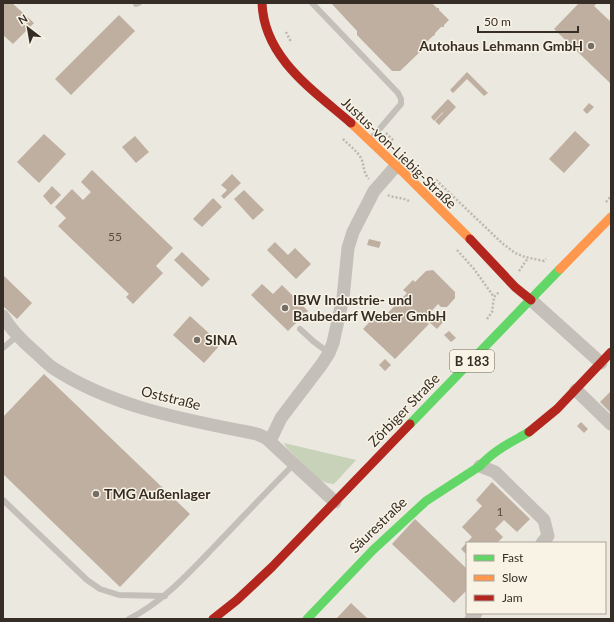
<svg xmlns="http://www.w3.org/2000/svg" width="614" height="622" viewBox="0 0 614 622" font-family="Lato,sans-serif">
  <rect width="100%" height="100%" fill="#ebe8df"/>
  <polygon fill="#c8d2b8" points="284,443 356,460 334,484 327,483 320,480 287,448"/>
  <g fill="#bfafa0">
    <polygon points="3,3 12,3 34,23 13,44 3,35"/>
    <polygon points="331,3 432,3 437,8 439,8 439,10 449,20 444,25 444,27 441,27 435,33 435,35 433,36 422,46 422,50 400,71 392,71 357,35 357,31"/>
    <polygon points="579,3 597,3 594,6 611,22 611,84 554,29"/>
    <polygon points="119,15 135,31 71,95 55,79"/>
    <polygon points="467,72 488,93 484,96 467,79 453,93 450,90"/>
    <polygon points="448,99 456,107 439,125 435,121 443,113 443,112 434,121 431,117"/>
    <polygon points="589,103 594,107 587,114 583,110"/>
    <polygon points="575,131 590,145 564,173 549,159"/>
    <polygon points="44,134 66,154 39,183 17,162"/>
    <polygon points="135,136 149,152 136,163 122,147"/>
    <polygon points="92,170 173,248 156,266 163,273 133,304 126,297 129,294 58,226 66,218 55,207 72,189 83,200 91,192 81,182"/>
    <polygon points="232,174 241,183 224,199 221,196 227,190 221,185"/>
    <polygon points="52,186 61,195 51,205 43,196"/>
    <polygon points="244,190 264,210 253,220 234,199"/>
    <polygon points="213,198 222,207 202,227 193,219"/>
    <polygon points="369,239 381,242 379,248 367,245"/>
    <polygon points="275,242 288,255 295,248 311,264 296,279 267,250"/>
    <polygon points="182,252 210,279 202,287 174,260"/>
    <polygon points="433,270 455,292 455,298 447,307 441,307 438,304 429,314 426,316 424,314 422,316 429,324 395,359 363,329 378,313 383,318 407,293 403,290 413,280 415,282 426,271"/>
    <polygon points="3,275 32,303 17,319 3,306"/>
    <polygon points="262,284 273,294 282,285 308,311 288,331 251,295"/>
    <polygon points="436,314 444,321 437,329 429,322"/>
    <polygon points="190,316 221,344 204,363 173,335"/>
    <polygon points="449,331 456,338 451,342 444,335"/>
    <polygon points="385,359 391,365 385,371 379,365"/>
    <polygon points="44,374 190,514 120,587 3,474 3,417"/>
    <polygon points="611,391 611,413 600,402"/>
    <polygon points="581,422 588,429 584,433 577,426"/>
    <polygon points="492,482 530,519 517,532 504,520 495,529 503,537 497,543 467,543 467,555 461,549 472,537 462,527 482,506 476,500"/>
    <polygon points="415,519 467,569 467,590 454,603 392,544"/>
    <polygon points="351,603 368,619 336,619"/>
  </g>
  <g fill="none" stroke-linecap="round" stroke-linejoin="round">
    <g stroke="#bdb8b0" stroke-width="2.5" stroke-dasharray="2 2" stroke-linecap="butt">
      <polyline points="286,32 291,42"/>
      <polyline points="386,133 394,141"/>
      <path d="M 343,139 C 349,145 357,151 361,158 C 365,166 362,171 369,179"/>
      <polyline points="436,180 502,243 515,253 525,257 544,261 546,259"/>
      <path d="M 388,195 C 392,198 402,197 409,201"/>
      <polyline points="606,202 611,196"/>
      <polyline points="457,250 474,269 494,297"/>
      <polyline points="519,271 528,258"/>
      <polyline points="487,319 492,312 494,297 499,292"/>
    </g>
    <g stroke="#c4bfb8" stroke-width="6">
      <polyline points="312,3 398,93 401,99 401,104 371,139"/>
      <polyline points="136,4 139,3"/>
      <polyline points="300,329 313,341 329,353"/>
      <polyline points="3,348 17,336"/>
      <polyline points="3,500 87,580 100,589 119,595 165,596"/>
      <path d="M 129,619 C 164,601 188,574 215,546 C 242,518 267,491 294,464"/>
    </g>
    <g stroke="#c4bfb8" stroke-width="13">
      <polyline points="531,300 601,363"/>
      <path d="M 3,316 C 11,330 22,341 35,352 C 41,357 47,364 53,368 C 114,408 187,420 257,434 L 266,438 L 335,502"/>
      <polyline points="576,390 611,424"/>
      <polyline points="270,441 281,418 322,364 329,353 333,343 343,298 348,248 353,232 374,191 396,166"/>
      <polyline points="480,466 495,472 544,520 548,536 542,543"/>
      <polyline points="471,619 476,613"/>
    </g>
    <g stroke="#63d668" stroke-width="9">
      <polyline points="410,424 560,269"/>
      <path d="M 307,619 L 373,550 L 426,501 L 480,466 C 494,450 512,442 529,432"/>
    </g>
    <g stroke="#ff974d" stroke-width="9">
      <polyline points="351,123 407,176 470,239"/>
      <polyline points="560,269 611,217"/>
    </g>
    <g stroke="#b3261e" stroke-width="9">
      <path d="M 262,3 C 264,58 313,90 351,123"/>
      <polyline points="470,239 515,287 531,300"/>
      <polyline points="529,432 557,409 611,352"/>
      <polyline points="213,619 237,600 272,567 410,424"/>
    </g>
  </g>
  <g fill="#756e67" stroke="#f9f3e5" stroke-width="1.5">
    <circle cx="591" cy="46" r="4"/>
    <circle cx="285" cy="308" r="4"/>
    <circle cx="197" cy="340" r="4"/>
    <circle cx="96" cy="494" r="4"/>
  </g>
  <g text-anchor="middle" stroke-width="3" stroke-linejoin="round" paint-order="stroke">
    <g font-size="12" fill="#584e44">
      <text x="115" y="241">55</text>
      <text x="500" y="516">1</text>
    </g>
    <rect fill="#f9f3e5" stroke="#70685f" stroke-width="1" x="450" y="350" width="44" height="22" rx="3"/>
    <g font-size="13" font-weight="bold" fill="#352d26">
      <text x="472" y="366">B 183</text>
    </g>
    <g font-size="14" font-weight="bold" fill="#352d26" stroke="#f9f3e5" text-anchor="start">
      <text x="583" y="51" text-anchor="end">Autohaus Lehmann GmbH</text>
      <text x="293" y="305">IBW Industrie- und<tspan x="293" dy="16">Baubedarf Weber GmbH</tspan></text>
      <text x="205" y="345">SINA</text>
      <text x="104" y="499">TMG Außenlager</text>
    </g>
    <g font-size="14" fill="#352d26" stroke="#f9f3e5">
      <text transform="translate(399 153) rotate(44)" y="5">Justus-von-Liebig-Straße</text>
      <text transform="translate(171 398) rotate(14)" y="5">Oststraße</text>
      <text transform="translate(404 410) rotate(-46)" y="5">Zörbiger Straße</text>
      <text transform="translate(378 525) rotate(-44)" y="5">Säurestraße</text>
    </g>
  </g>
  <rect width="614" height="622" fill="none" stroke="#352d26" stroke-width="8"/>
  <rect x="466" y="542" width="140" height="72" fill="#f9f3e5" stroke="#aba499"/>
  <rect x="474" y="555" width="20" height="6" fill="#63d668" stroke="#aba499"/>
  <text x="502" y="562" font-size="12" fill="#352d26">Fast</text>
  <rect x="474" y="575" width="20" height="6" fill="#ff974d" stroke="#aba499"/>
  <text x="502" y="582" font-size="12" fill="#352d26">Slow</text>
  <rect x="474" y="595" width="20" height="6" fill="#b3261e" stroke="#aba499"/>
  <text x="502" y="602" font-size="12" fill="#352d26">Jam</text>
  <g transform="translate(28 28) rotate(329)" stroke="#f9f3e5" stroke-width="3" paint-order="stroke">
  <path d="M0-3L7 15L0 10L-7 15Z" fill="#352d26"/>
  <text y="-6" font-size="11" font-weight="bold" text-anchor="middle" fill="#352d26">N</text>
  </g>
  <path d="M478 26v6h100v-6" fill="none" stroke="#352d26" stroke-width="2"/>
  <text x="484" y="26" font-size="12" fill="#352d26" stroke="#f9f3e5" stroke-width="3" paint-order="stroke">50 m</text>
</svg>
